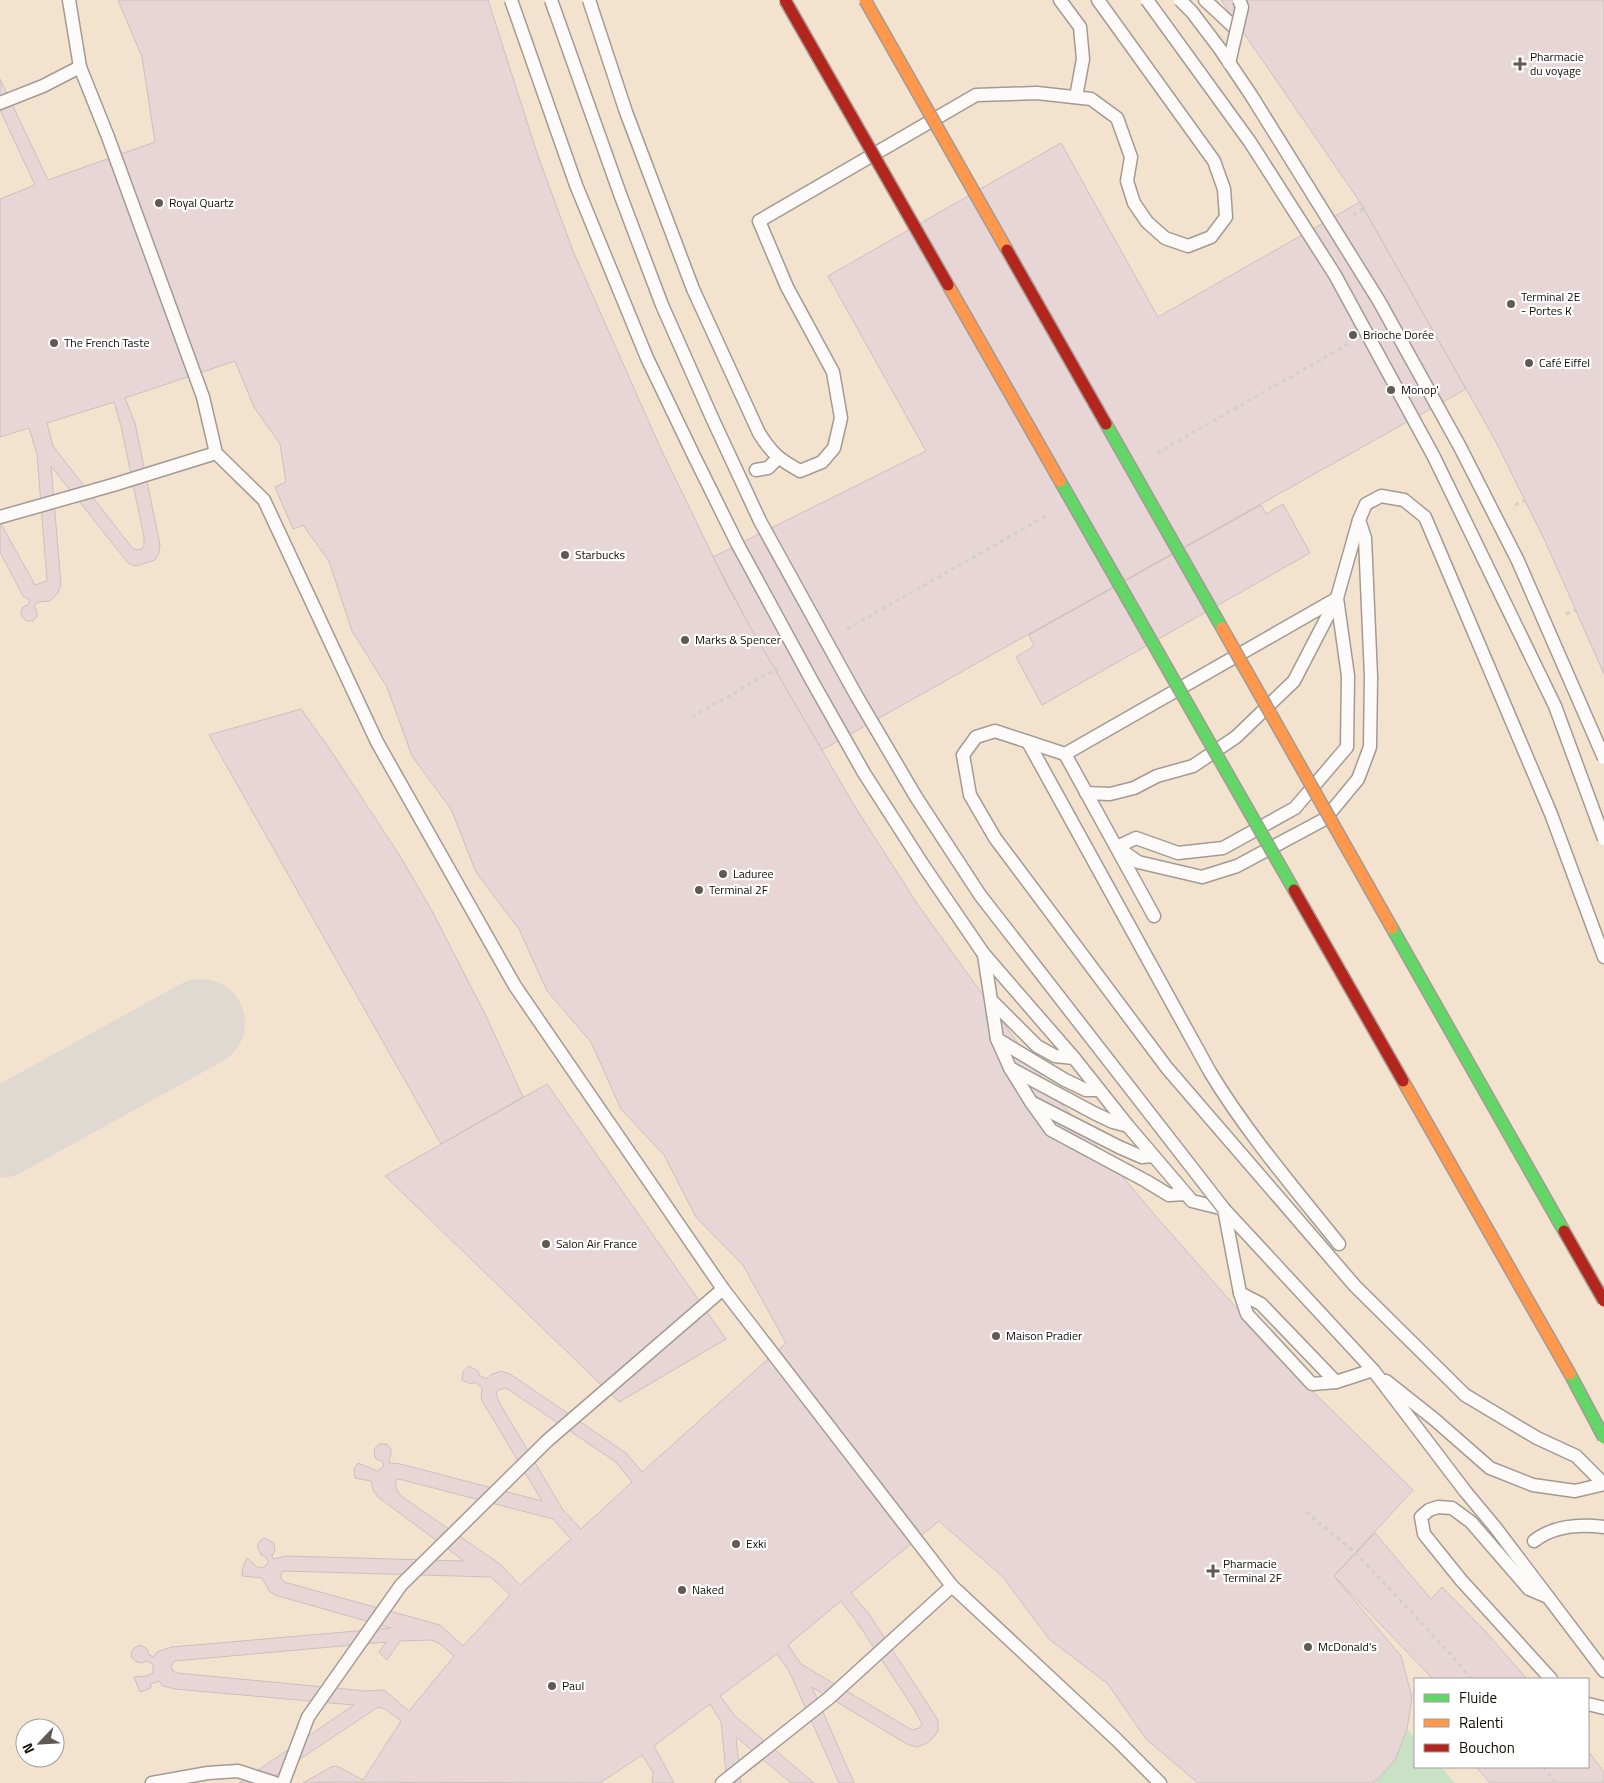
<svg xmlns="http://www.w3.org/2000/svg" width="1604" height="1783" viewBox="0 0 1604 1783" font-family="'Titillium Web',sans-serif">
  <rect width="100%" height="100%" fill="#f1e6db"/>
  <path fill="#f3e2ce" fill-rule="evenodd" d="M 0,0 L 1604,0 L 1604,1783 L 0,1783 ZM 1415,1679 L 1588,1679 L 1588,1767 L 1415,1767 ZM 25,1728 L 55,1728 L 55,1758 L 25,1758 Z"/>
  <polygon fill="#c9e2c6" points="1407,1729 1415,1738 1415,1767 1441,1767 1455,1783 1377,1783 1376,1781 1395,1760"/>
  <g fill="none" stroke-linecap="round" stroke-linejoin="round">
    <polyline stroke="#e0d9d2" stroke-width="88" points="0,1134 201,1023"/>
  </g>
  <g fill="#e8d6d7" stroke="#cac0bd" fill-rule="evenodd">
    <path d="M 118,0 L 488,0 L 538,156 L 573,251 L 660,447 L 728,587 L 852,802 L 918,905 L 1061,1103 L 1154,1214 L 1284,1362 L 1305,1384 L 1413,1490 L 1334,1576 L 1401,1656 L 1412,1697 L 1407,1729 L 1395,1760 L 1376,1781 L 1373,1783 L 1198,1783 L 1146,1739 L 1108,1684 L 1049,1639 L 1003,1577 L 939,1521 L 851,1593 L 869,1614 L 938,1720 L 938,1730 L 935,1736 L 927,1743 L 917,1747 L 907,1744 L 812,1687 L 854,1783 L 839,1783 L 789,1671 L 777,1654 L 720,1696 L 735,1716 L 814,1783 L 791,1783 L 736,1737 L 741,1783 L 727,1783 L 721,1722 L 710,1704 L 654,1746 L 674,1783 L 652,1783 L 653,1772 L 642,1755 L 600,1783 L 336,1782 L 303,1783 L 331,1767 L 337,1766 L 363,1780 L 401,1721 L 385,1709 L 378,1707 L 264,1783 L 239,1783 L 354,1705 L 175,1689 L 163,1686 L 159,1681 L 150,1684 L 151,1688 L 140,1692 L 134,1677 L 146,1676 L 153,1673 L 153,1664 L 146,1661 L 142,1663 L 137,1662 L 132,1658 L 131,1653 L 134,1648 L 141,1645 L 147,1649 L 149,1655 L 154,1657 L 157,1652 L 172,1647 L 391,1628 L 275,1595 L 269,1591 L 262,1578 L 242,1576 L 243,1567 L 247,1558 L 257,1567 L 263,1568 L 269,1562 L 265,1557 L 261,1555 L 257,1546 L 260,1541 L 265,1538 L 274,1543 L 275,1551 L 272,1555 L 273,1559 L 286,1556 L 464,1561 L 378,1497 L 373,1490 L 371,1481 L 355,1478 L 354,1469 L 358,1463 L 377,1471 L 384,1466 L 382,1461 L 376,1459 L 374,1453 L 375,1448 L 379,1444 L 387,1444 L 391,1450 L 391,1455 L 389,1459 L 390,1464 L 396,1463 L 412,1467 L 542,1501 L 484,1404 L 481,1399 L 482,1388 L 475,1382 L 471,1384 L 462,1380 L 463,1372 L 469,1366 L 478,1371 L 479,1375 L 486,1379 L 490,1375 L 501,1371 L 510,1374 L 626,1453 L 642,1472 L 786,1343 L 743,1265 L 696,1217 L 664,1155 L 621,1109 L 591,1042 L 547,991 L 519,929 L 476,872 L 451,809 L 412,756 L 387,687 L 352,631 L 329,561 L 303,525 L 293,529 L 275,487 L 286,482 L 280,444 L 254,407 L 235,361 L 125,398 L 135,423 L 160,545 L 159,553 L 155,560 L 136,566 L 128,563 L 51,466 L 61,584 L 58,593 L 50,601 L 38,602 L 34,606 L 37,611 L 37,616 L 33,621 L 27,621 L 22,617 L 21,612 L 23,607 L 28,605 L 30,600 L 23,596 L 0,552 L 0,522 L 35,585 L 47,581 L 37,454 L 29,428 L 0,437 L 0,199 L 35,185 L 0,110 L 0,79 L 48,180 L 155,142 L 142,57 ZM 114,402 L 121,426 L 144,537 L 144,546 L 140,550 L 133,549 L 53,446 L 47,423 ZM 506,1388 L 616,1462 L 632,1482 L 581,1529 L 563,1510 L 499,1402 L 496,1394 L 498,1390 ZM 399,1479 L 553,1519 L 571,1539 L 520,1585 L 500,1564 L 401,1496 L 397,1490 L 395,1483 L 396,1480 ZM 283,1571 L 491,1577 L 510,1595 L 463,1646 L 440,1625 L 284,1582 L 281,1578 L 281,1574 ZM 841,1601 L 857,1622 L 914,1709 L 922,1724 L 919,1728 L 912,1730 L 801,1664 L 788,1645 ZM 432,1640 L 440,1644 L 454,1656 L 409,1711 L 384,1690 L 366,1691 L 177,1673 L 173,1671 L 171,1666 L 175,1661 L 386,1642 L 379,1652 L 387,1660 L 400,1641 Z"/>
    <polygon points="1221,0 1604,0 1604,674 1546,543 1495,440 1360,202"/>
    <polygon points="1061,143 1158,317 1360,202 1466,389 822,750 748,623 713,557 926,451 828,276"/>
    <polygon points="1283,504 1310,553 1042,705 1016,657 1034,646 1029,635 1261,505 1266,514"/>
    <polygon points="301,709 329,748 400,856 432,911 487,1018 523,1097 441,1144 209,735"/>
    <polygon points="547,1084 726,1339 619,1402 385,1176"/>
    <polygon points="1375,1533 1431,1599 1442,1587 1486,1632 1527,1679 1433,1679 1334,1576"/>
    <polygon points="1588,1751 1604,1772 1604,1783 1490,1783 1476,1767 1588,1767"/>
  </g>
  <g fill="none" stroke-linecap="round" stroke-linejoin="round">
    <g stroke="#a39b93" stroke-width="15">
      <g id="lane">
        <polyline points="69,0 80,67 108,137 203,397 216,453 264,500 377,742 515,986 723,1289 952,1586 1117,1740 1160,1783"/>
        <polyline points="1060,0 1080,27 1083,59 1076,97"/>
        <polyline points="1205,0 1236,29"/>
        <polyline points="0,103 43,86 80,67"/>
        <path d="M 759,433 C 772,454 779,459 800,471 L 822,462 L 834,448 L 841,418 L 833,372 L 787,287 L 759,221 L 976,95 L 1037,93 L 1091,99 L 1117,118 L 1131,157 L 1127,181 L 1134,203 L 1147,222 L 1165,238 L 1188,246 L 1211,237 L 1226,217 L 1224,189 L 1214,161 L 1098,0"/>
        <polyline points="756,470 768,468 778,458"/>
        <polyline points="0,517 113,485 216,453"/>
        <polyline points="1337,598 1348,676 1347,747 1295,808 1223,848 1178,853 1136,838 1117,847 1138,862 1202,877 1237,866 1325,819 1358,779 1370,747 1371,677 1365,538 1359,520"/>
        <path d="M 1028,742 L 1210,1072 C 1247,1133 1294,1188 1339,1244"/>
        <polyline points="1065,754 1336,599"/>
        <polyline points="1086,793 1110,794 1134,788 1157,776 1193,766 1236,737 1294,681 1337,598 1359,520 1366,504 1381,496 1404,500 1425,517 1551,814 1604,957"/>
        <polyline points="1154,916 1065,754 995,731 976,737 963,755 970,795 995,838 1167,1068 1355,1286 1465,1395 1537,1438 1576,1456 1604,1484"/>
        <polyline points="983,953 1074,1058 1128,1126 1192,1201 1224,1209 1373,1370 1465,1491 1495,1527 1604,1671"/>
        <polyline points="984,955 997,1039 1065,1080 1086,1090 1099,1090"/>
        <polyline points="993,1002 1037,1046 1055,1056 1074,1058"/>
        <polyline points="997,1039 1010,1068 1094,1113 1113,1122 1128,1126"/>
        <polyline points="1010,1068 1031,1102 1119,1147 1142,1157 1153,1156"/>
        <polyline points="1031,1102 1051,1130 1146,1181 1169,1195 1185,1194"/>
        <polyline points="1224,1209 1240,1293 1247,1314 1312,1384 1336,1382"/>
        <polyline points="1240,1293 1261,1304 1336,1382 1373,1370"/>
        <polyline points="1386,1381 1434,1419 1490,1468 1533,1485 1575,1491 1604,1484"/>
        <path d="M 1534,1541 C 1553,1526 1580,1524 1604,1527"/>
        <polyline points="1548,1597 1529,1589 1471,1522 1452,1508 1438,1507 1429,1510 1421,1517 1424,1534 1461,1580 1551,1679"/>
        <polyline points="1588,1704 1604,1708"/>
        <polyline points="152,1783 208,1773 238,1771 275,1783"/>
        <polyline points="283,1783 308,1717 401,1585 547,1441 723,1289"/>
        <polyline points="722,1783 829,1698 952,1586"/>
      </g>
    </g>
    <g stroke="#d2cfcc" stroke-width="3" stroke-dasharray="4 4" stroke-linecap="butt">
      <polyline points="1353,215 1363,209"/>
      <polyline points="1157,453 1348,344"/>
      <polyline points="1515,505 1525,500"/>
      <polyline points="1566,614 1576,610"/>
      <polyline points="847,629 1046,516"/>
      <polyline points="692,717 778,668"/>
      <polyline points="1306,1512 1356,1553 1454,1658 1471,1679"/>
      <polyline points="1543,1767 1556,1783"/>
    </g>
    <use href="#lane" stroke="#fdfbfa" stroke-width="12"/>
    <g stroke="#a39b93" stroke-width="15" stroke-linecap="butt">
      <g id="lane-bridge">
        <polyline points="511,0 576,185 647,358 693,454 738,545 812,681 864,773 925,868 983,953"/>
        <polyline points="551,0 620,194 662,305 713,420 760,521 856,695 916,797 980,895 1224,1209"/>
        <polyline points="589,0 626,112 693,289 759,433"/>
        <polyline points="1147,0 1250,142 1335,275 1434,457 1555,706 1604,839"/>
        <polyline points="1180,0 1192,12 1220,49 1251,95 1379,301 1460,447 1518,561 1604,758"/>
        <polyline points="1229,63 1242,7 1239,0"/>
      </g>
    </g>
    <g stroke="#a39b93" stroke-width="14" stroke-linecap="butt">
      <g id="fast-bridge">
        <polyline points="1106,424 1222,628"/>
        <polyline points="1060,481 1294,890"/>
        <polyline points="1392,928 1564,1231"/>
        <polyline points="1570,1374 1604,1438"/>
      </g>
    </g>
    <g stroke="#a39b93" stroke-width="14" stroke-linecap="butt">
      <g id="slow-bridge">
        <polyline points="865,0 1007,250"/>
        <polyline points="948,285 1060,481"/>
        <polyline points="1222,628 1392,928"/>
        <polyline points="1403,1081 1570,1374"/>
      </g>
    </g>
    <g stroke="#a39b93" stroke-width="14" stroke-linecap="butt">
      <g id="jam-bridge">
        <polyline points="785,0 948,285"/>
        <polyline points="1007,250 1106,424"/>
        <polyline points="1294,890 1403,1081"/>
        <polyline points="1564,1231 1604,1301"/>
      </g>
    </g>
    <use href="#lane-bridge" stroke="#fdfbfa" stroke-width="12"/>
    <use href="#fast-bridge" stroke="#63d668" stroke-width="11"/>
    <use href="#slow-bridge" stroke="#ff974d" stroke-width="11"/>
    <use href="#jam-bridge" stroke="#b3261e" stroke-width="11"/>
  </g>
  <g fill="#615a52" stroke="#fff" stroke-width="2">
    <path d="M1517.5 56.5h5v5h5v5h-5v5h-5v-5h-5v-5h5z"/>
    <circle cx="159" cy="203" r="5"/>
    <circle cx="1511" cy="304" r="5"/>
    <circle cx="1353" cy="335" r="5"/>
    <circle cx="54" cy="343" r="5"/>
    <circle cx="1529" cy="363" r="5"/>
    <circle cx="1391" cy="390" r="5"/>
    <circle cx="565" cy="555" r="5"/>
    <circle cx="685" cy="640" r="5"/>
    <circle cx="723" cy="874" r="5"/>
    <circle cx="699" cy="890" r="5"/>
    <circle cx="546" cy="1244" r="5"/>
    <circle cx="996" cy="1336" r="5"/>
    <circle cx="736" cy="1544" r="5"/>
    <path d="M1210.5 1563.5h5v5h5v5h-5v5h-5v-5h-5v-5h5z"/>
    <circle cx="682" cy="1590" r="5"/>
    <circle cx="1308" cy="1647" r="5"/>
    <circle cx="552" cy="1686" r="5"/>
  </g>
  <g text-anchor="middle" stroke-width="4.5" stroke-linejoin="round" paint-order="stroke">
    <g font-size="12" fill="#140e08" stroke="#fff" text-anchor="start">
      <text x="1530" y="61">Pharmacie<tspan x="1530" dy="14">du voyage</tspan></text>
      <text x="169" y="207">Royal Quartz</text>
      <text x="1521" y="301">Terminal 2E<tspan x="1521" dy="14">- Portes K</tspan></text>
      <text x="1363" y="339">Brioche Dorée</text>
      <text x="64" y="347">The French Taste</text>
      <text x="1539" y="367">Café Eiffel</text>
      <text x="1401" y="394">Monop'</text>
      <text x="575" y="559">Starbucks</text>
      <text x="695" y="644">Marks &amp; Spencer</text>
      <text x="733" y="878">Laduree</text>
      <text x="709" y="894">Terminal 2F</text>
      <text x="556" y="1248">Salon Air France</text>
      <text x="1006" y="1340">Maison Pradier</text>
      <text x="746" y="1548">Exki</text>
      <text x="1223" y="1568">Pharmacie<tspan x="1223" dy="14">Terminal 2F</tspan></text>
      <text x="692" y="1594">Naked</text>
      <text x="1318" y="1651">McDonald's</text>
      <text x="562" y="1690">Paul</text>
    </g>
  </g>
  <rect x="1414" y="1678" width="175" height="90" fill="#ffffff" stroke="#a19f9c"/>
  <rect x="1424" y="1694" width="25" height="8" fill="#63d668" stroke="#a19f9c"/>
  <text x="1459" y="1703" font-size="15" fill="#140e08">Fluide</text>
  <rect x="1424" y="1719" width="25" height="8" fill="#ff974d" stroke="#a19f9c"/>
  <text x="1459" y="1728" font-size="15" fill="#140e08">Ralenti</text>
  <rect x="1424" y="1744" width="25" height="8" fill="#b3261e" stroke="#a19f9c"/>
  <text x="1459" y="1753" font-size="15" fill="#140e08">Bouchon</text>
  <g transform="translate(40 1743) rotate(245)"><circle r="24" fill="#ffffff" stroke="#a19f9c"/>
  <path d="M0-4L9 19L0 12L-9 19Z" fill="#615a52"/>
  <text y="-8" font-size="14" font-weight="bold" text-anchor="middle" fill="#140e08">N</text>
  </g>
</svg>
